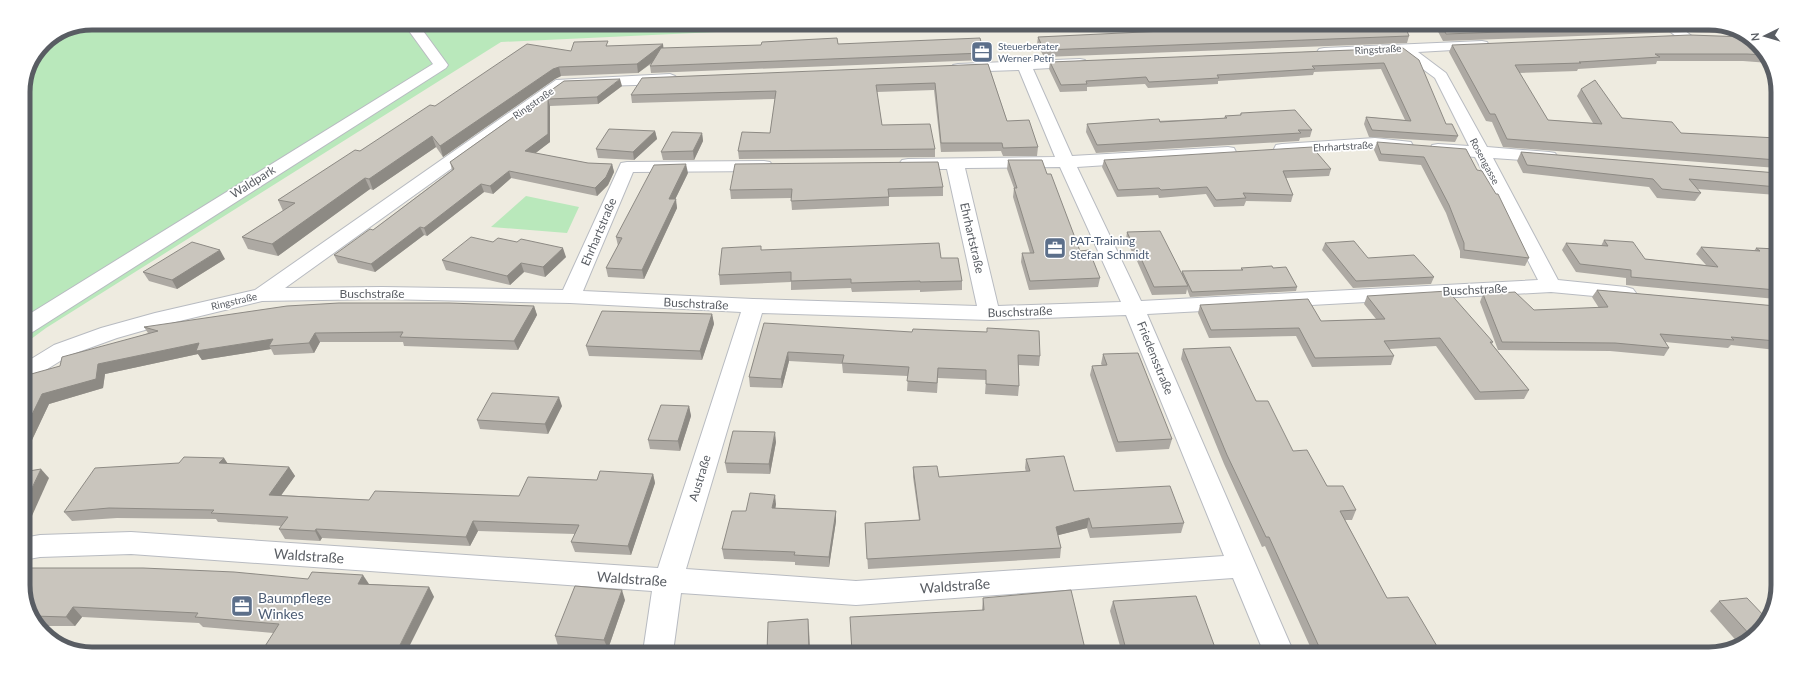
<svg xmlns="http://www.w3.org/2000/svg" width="1801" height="677" viewBox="0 0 1801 677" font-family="Lato,sans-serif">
  <rect width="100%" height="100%" fill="#eeebe0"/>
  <g fill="#b9e8bb">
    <polygon points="92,23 864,25 501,42 46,328 23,345 23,87 43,43 66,28"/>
    <polygon points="526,196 579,207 567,233 491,227"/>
  </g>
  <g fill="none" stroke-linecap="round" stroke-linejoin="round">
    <g stroke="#b8bbc1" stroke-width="2">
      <g id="minor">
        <polygon points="404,24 418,24 448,65 446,68 31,333 23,335 23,318 433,64"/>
        <polygon points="1664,27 1680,27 1693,37 1691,40 1681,40"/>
        <path d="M 1482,41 L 1487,42 L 1489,45 L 1487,48 L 1418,52 L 1446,73 L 1487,147 L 1549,152 L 1555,153 L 1558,157 L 1555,161 L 1549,162 L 1493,158 L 1558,280 L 1626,287 L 1633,289 L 1636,293 L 1633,297 L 1626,299 L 1551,292 L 1147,314 L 1294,653 L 1264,653 L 1233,578 L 856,605 L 681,593 L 673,652 L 643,652 L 652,591 L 131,554 L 40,557 L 23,560 L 23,538 L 40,535 L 131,532 L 658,568 L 741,312 L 570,303 L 382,299 L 262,301 L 159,326 L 117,338 L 70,355 L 31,379 L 23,382 L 23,364 L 54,345 L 101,328 L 155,313 L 255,290 L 556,80 L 670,74 L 675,76 L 678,79 L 675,82 L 670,84 L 565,87 L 285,288 L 382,287 L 563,290 L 621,163 L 627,162 L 764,161 L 770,162 L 773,166 L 770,170 L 764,171 L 633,172 L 583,291 L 753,299 L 977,306 L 947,169 L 908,169 L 902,168 L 899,164 L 902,160 L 908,159 L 1055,157 L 1019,70 L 958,72 L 953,71 L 951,68 L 953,65 L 958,64 L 1080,59 L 1085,60 L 1087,63 L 1085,66 L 1033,69 L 1072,156 L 1228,147 L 1234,148 L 1236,152 L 1234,156 L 1228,157 L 1077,167 L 1141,301 L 1538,280 L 1475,157 L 1432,153 L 1430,149 L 1432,145 L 1438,144 L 1469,146 L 1435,78 L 1401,53 L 1324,56 L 1319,55 L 1317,52 L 1319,49 L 1324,48 ZM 1060,167 L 1121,302 L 998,306 L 965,168 ZM 762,313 L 989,320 L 1126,315 L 1224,556 L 856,581 L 686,569 Z"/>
        <polygon points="1375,138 1411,142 1413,146 1411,150 1405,151 1375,148 1282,154 1276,153 1274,149 1276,145 1282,144"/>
      </g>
    </g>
    <use href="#minor" fill="#fff" fill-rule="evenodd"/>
  </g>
  <g fill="#ada9a3">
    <polygon points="1435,26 1732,27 1742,34 1686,32 1443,41"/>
    <polygon points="1294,27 1409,36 1407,43 1044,57 1037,44 1038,37 1293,28"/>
    <polygon points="838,44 984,53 984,60 651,73 650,66 652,63 638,73 561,76 555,79 443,157 436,147 373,190 370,189 278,256 248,249 242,237 283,211 278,200 360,151 435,106 571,51"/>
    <polygon points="1452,45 1764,50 1769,63 1743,61 1657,61 1656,64 1578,69 1577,71 1519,73 1548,120 1593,123 1577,96 1581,89 1622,118 1681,133 1777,138 1777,170 1777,168 1503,147 1492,122 1486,121 1449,52"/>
    <polygon points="1403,48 1446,124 1458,136 1455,142 1369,137 1364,124 1366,117 1405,120 1381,69 1314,72 1313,75 1218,81 1218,84 1148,88 1145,84 1087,87 1087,91 1060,92 1049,69 1050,62"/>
    <polygon points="988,64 1007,121 1038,147 1037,156 1003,156 1001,151 941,152 934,90 877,92 882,125 935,149 935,157 739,159 738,151 770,133 775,99 632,103 631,95"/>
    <polygon points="564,81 622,86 598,104 550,106 550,142 535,153 588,163 612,164 614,172 608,185 597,196 511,178 493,194 484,192 427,236 424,235 375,272 338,263 334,255 373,230 452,170 450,162"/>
    <polygon points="1241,113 1312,130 1310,137 1300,138 1299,141 1096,153 1086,132 1087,124 1224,118 1225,116 1240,115"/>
    <polygon points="655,131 657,139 634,160 598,158 596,149"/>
    <polygon points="702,133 703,141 694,160 663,160 661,152"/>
    <polygon points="1377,142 1477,170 1529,258 1525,266 1460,258 1460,251 1446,213 1421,165 1379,161 1374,150"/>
    <polygon points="1521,152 1777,173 1777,195 1697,189 1701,193 1695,201 1657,198 1649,187 1523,173 1517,161"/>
    <polygon points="1008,160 1047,174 1080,251 1100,278 1098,287 1029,290 1021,262 1022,253 1030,253 1013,197 1014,188 1007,169"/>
    <polygon points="1104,160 1331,169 1329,176 1286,178 1293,195 1291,202 1246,201 1244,206 1214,207 1206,194 1159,198 1158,195 1117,197 1102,167"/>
    <polygon points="688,173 675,199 677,208 644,279 608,277 606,268 618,246 616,237"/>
    <polygon points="943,187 943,196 889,197 889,206 792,210 791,198 731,199 730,190"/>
    <polygon points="1127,232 1182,274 1182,271 1241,270 1241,268 1273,268 1297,287 1296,291 1190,297 1187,289 1186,294 1152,295 1137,261 1136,261 1126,239"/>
    <polygon points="1604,240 1645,259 1706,265 1696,254 1701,247 1754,251 1756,248 1777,249 1776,301 1776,299 1626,285 1626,278 1576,272 1562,250 1566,243 1601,246"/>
    <polygon points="493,242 566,257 545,277 524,272 510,285 446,270 442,260"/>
    <polygon points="1325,243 1368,258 1434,277 1431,284 1353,288 1322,250"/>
    <polygon points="762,250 941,258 962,281 962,290 920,292 920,290 852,292 851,288 791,290 791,282 720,285 719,275"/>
    <polygon points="225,259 177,289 149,281 143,272"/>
    <polygon points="1597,290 1776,306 1776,350 1731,345 1728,348 1665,342 1669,348 1664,356 1610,351 1498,350 1480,302 1483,294 1534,310 1599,308 1592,297"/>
    <polygon points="1367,296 1493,342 1492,344 1529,390 1524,399 1475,400 1436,346 1389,349 1394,356 1391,365 1312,367 1296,336 1209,338 1198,313 1200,305 1321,321 1376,319 1364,304"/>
    <polygon points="534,306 537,315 518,350 404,346 403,342 320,342 314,353 274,355 271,349 202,360 198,354 105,374 103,388 49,404 23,459 23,383 60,366 148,333 144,327"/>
    <polygon points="712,314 714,324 702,360 589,356 586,346"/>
    <polygon points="764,323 1040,356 1039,366 1019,365 1019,386 1018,396 985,394 986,380 938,378 937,393 907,391 908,376 843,373 842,364 789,361 782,388 750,387 749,377"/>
    <polygon points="1183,349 1256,401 1293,451 1327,486 1356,510 1352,520 1345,520 1387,598 1441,653 1313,653 1265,546 1262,547 1224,464 1181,359"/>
    <polygon points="1103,354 1172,439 1169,449 1116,452 1090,375 1092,366 1102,365 1101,364"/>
    <polygon points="562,406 548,434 480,429 477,420"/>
    <polygon points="689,406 691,416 680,451 650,449 648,440"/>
    <polygon points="776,442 770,474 727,473 725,463"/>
    <polygon points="224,458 227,464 289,467 295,476 281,495 369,500 519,496 597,480 653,474 655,483 631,555 575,552 571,542 575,534 478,531 470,546 322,538 320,541 285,539 279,529 281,526 218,522 216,519 117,518 72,521 64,512 179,463"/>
    <polygon points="1026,459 1074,491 1184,523 1181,533 1090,538 1087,528 1058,535 1061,548 1060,558 868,569 865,523 919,520 913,477 913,467 939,477 1026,472 1025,468"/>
    <polygon points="776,504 775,508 836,511 836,521 829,567 795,565 795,562 724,559 722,549 746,511"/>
    <polygon points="369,584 429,587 434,597 273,633 203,627 199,623 82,617 75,626 37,626 23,590"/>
    <polygon points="983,598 1086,653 982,610"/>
    <polygon points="625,600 608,649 558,646 555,636"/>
    <polygon points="1113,601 1217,653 1122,653 1110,611"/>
    <polygon points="1719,601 1766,618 1748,642 1740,645 1710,611"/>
  </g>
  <g fill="#8d8a84">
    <polygon points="663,44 664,53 638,73 637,64"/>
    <polygon points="559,67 561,76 555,79 443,157 440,146 553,69"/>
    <polygon points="620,79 622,86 598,104 597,97"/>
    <polygon points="548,99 550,106 550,142 528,159 525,151"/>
    <polygon points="655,131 657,139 634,160 633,152"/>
    <polygon points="702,133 703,141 694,160 693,151"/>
    <polygon points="432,136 436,147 373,190 369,179"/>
    <polygon points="612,164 614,172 608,185 597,196 595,188"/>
    <polygon points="686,164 688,173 671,208 669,199"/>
    <polygon points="509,171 511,178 493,194 490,186"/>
    <polygon points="365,178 370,189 278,256 272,244"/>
    <polygon points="481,184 484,192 427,236 424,228"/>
    <polygon points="676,199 677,208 644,279 642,270"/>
    <polygon points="420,227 424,235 375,272 371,264"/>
    <polygon points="563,248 566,257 545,277 543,267"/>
    <polygon points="220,250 225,259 177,289 172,280"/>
    <polygon points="521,263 524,272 510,285 507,276"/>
    <polygon points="534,306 537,315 518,350 514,341"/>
    <polygon points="712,314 714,324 702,360 700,351"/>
    <polygon points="315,333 320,342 314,353 309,343"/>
    <polygon points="273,339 269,346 271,349 202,360 198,354 105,374 103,388 49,404 23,459 23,433 42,394 98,364 199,343"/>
    <polygon points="788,352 789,361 782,388 781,379"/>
    <polygon points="559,397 562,406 548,434 545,424"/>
    <polygon points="689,406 691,416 680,451 678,441"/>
    <polygon points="775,432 776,442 770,474 769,464"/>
    <polygon points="224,458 230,467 219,463"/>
    <polygon points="289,467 295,476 275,504 269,495"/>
    <polygon points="41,469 49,478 31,518 23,520 23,507"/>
    <polygon points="653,474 655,483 631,555 628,546"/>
    <polygon points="775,495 776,504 774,518 772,508"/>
    <polygon points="836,511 836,521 829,567 829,557"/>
    <polygon points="1089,518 1087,528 1055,536 1056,527"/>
    <polygon points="473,521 478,531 470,546 466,537"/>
    <polygon points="316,529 322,538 320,541 315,531"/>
    <polygon points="363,575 369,584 358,584"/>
    <polygon points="429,587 434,597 407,651 397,651"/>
    <polygon points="622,590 625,600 608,649 604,640"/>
    <polygon points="73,607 82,617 75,626 66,617"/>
    <polygon points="808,619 809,629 810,652 809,652"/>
  </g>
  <g fill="#c9c5bd" stroke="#8d8a84">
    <polygon points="1314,26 1405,26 1409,36 1044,50 1038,37 1227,28 1237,30 1295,28 1294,27"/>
    <polygon points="1442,26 1638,27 1446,34"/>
    <polygon points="1690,35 1746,37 1764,50 1766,55 1747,54 1655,54 1660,57 1579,62 1581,63 1515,65 1548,120 1602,124 1581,89 1595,80 1622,118 1672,122 1681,133 1777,138 1777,160 1507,139 1495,114 1490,114 1452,45"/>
    <polygon points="837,38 838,44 980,38 984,53 650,66 661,48 761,45 762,42"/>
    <polygon points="608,41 606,46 663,44 637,64 559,67 553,69 440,146 432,136 369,179 365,178 272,244 242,237 295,203 278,200 355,150 360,151 430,105 435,106 527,44 571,51 574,42"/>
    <polygon points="1403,48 1419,60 1446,124 1452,124 1458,136 1372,130 1366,117 1411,121 1384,63 1312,66 1315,69 1217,75 1219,78 1149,82 1146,77 1086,81 1087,84 1061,85 1050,62"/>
    <polygon points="988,64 1007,121 1029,120 1038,147 1003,148 1002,143 941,143 935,83 876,85 882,125 930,124 935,149 738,151 742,132 770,133 776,91 631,95 642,78"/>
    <polygon points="620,79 597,97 548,99 548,134 525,151 588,163 612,164 606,177 595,188 509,171 490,186 481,184 424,228 420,227 371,264 334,255 370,229 373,230 454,169 450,162 564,81"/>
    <polygon points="1295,110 1312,130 1298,130 1301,133 1097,145 1087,124 1159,119 1160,122 1227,118 1225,116 1241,115 1241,113"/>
    <polygon points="609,129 655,131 633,152 596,149"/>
    <polygon points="672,132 702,133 693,151 661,152"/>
    <polygon points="1377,142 1466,149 1477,170 1482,171 1496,194 1498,194 1529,258 1464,250 1464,243 1449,205 1424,157 1381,154"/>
    <polygon points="1312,147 1331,169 1283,171 1293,195 1243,193 1246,198 1216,200 1207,187 1161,190 1159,188 1118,190 1104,160"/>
    <polygon points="1521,152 1777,173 1777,187 1689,179 1701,193 1662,189 1653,179 1527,165"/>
    <polygon points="1008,160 1042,160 1047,174 1051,174 1080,251 1089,250 1100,278 1030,281 1022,253 1034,253 1014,188 1017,188"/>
    <polygon points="938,162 943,187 888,189 889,197 791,201 792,189 730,190 735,164"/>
    <polygon points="686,164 669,199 676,199 642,270 606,268 622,238 616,237 654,165"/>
    <polygon points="1160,231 1188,286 1154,287 1139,254 1137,254 1127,232"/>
    <polygon points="471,237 493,242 498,238 517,242 521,239 563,248 543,267 521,263 507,276 442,260"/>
    <polygon points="1604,240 1633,242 1645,259 1718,267 1701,247 1760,251 1756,248 1777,249 1776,290 1631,277 1631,270 1580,264 1566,243 1608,246"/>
    <polygon points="1354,241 1368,258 1414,255 1434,277 1356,281 1325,243"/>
    <polygon points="192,242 220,250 172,280 143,272"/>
    <polygon points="939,243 941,258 958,258 962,281 920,282 920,281 851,283 851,279 791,281 791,272 719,275 722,248 761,246 761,250"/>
    <polygon points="1272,266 1273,268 1286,267 1297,287 1192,292 1182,271 1243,270 1241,268"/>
    <polygon points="1597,290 1776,306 1776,341 1731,337 1734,340 1660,334 1669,348 1615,343 1502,342 1483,294 1515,292 1534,310 1608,307"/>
    <polygon points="1448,291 1493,342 1490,342 1529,390 1480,392 1440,338 1384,341 1394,356 1315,358 1299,328 1211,330 1200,305 1308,299 1321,321 1385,319 1367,296"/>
    <polygon points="339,303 449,303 534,306 514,341 400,337 403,332 315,333 309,343 269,346 273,339 196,351 199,343 98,364 96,379 42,394 23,433 23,383 24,376 60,366 62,357 158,331 144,327 287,306"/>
    <polygon points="602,311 712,314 700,351 586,346"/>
    <polygon points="764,323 912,332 913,329 987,332 987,328 1039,331 1040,356 1018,355 1019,386 986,384 986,370 938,368 937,383 907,381 909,367 842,363 844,355 788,352 781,379 749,377"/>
    <polygon points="1230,347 1256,401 1268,401 1293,451 1307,450 1327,486 1343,486 1356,510 1340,511 1387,598 1408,597 1441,653 1359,653 1359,649 1321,651 1269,537 1266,537 1227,455 1183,349"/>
    <polygon points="1138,353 1172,439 1118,442 1092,366 1107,365 1103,354"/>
    <polygon points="492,393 559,397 545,424 477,420"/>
    <polygon points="661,405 689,406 678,441 648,440"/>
    <polygon points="733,431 775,432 769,464 725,463"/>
    <polygon points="1064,456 1074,491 1170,486 1184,523 1092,528 1089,518 1056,527 1061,548 867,559 865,523 920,520 913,467 937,466 939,477 1030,471 1026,459"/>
    <polygon points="184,457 224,458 219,463 289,467 269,495 369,500 375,491 519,496 528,477 597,480 600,471 653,474 628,546 571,542 579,525 473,521 466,537 316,529 315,531 279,529 288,517 211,513 214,510 109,508 64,512 95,468 179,463"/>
    <polygon points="41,469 23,507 23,472"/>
    <polygon points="750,493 775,495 772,508 836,511 829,557 794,555 795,552 722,549 732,511 746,511"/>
    <polygon points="23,568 143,568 234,572 308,579 312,572 363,575 358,584 429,587 397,651 262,651 279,624 195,617 198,613 73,607 66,617 33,616 23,590"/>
    <polygon points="575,586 622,590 604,640 555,636"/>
    <polygon points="1071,590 1086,653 852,652 850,617 984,610 983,598"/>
    <polygon points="1196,596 1217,653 1127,653 1113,601"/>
    <polygon points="1747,598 1766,618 1752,637 1719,601"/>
    <polygon points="808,619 809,652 767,652 768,622"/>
  </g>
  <defs>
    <g id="office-square" transform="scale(1.15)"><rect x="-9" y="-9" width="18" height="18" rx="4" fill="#5c6f8a" stroke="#fff"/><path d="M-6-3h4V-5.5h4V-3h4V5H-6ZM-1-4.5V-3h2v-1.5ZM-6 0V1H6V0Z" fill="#fff"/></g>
  </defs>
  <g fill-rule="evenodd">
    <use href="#office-square" x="982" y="52"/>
    <use href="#office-square" x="1055" y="248"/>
    <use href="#office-square" x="242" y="606"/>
  </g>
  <g text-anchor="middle" stroke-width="3.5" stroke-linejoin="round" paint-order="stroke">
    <g font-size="10" fill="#4e5e75" stroke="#fff" text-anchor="start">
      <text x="998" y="50">Steuerberater<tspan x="998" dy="12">Werner Petri</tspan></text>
    </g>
    <g font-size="10" fill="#595d63" stroke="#fff">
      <text transform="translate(1378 49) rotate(-3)" y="4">Ringstraße</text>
      <text transform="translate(533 103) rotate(-35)" y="4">Ringstraße</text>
      <text transform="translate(1343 146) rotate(-3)" y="4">Ehrhartstraße</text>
      <text transform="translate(1485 161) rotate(62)" y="4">Rosengasse</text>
      <text transform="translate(234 301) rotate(-13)" y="4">Ringstraße</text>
    </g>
    <g font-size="12" fill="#595d63" stroke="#fff">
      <text transform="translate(253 182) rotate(-32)" y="4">Waldpark</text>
      <text transform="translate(599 232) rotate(-67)" y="4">Ehrhartstraße</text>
      <text transform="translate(972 238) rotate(77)" y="4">Ehrhartstraße</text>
      <text transform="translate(1475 290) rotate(-3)" y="4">Buschstraße</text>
      <text x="372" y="298">Buschstraße</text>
      <text transform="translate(696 304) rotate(3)" y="4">Buschstraße</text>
      <text transform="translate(1020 312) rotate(-2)" y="4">Buschstraße</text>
      <text transform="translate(1155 358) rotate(68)" y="4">Friedensstraße</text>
      <text transform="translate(700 478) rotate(-73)" y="4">Austraße</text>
    </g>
    <g font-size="12" fill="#4e5e75" stroke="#fff" text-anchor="start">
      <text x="1070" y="245">PAT-Training<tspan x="1070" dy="14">Stefan Schmidt</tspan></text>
    </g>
    <g font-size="14" fill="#595d63" stroke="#fff">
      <text transform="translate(309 556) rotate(4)" y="5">Waldstraße</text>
      <text transform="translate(632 579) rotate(4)" y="5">Waldstraße</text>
      <text transform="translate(955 586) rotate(-4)" y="5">Waldstraße</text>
    </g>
    <g font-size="14" fill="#4e5e75" stroke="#fff" text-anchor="start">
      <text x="258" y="603">Baumpflege<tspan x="258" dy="16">Winkes</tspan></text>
    </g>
  </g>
  <path d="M0 0H1801V677H0ZM92 30H1709A62 62 0 0 1 1771 92V585A62 62 0 0 1 1709 647H92A62 62 0 0 1 30 585V92A62 62 0 0 1 92 30Z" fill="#fff" fill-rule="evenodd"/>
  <path fill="none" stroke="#595d63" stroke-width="5" d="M92 30H1709A62 62 0 0 1 1771 92V585A62 62 0 0 1 1709 647H92A62 62 0 0 1 30 585V92A62 62 0 0 1 92 30Z"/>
  <g transform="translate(1765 36) rotate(265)" stroke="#ffffff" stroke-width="3" paint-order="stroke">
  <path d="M0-3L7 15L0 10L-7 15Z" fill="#595d63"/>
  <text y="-6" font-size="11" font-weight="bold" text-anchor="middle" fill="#595d63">N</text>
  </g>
</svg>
